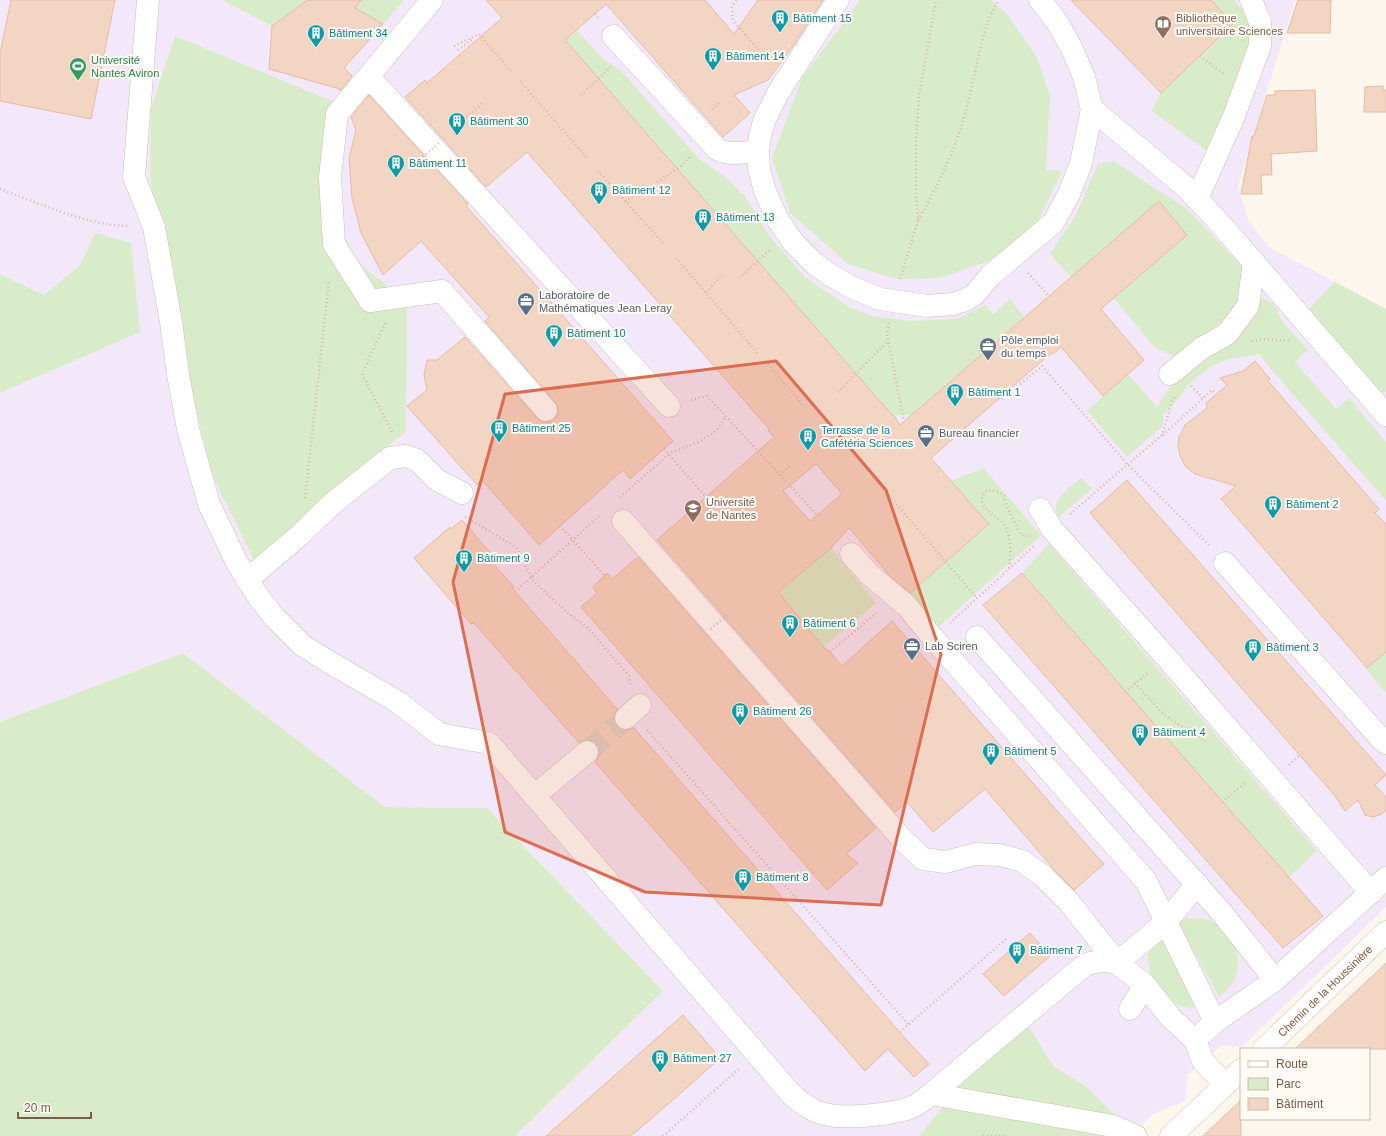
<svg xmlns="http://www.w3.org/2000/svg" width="1386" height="1136" viewBox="0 0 1386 1136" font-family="Arial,sans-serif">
  <rect width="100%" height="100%" fill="#fdf6ec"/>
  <polygon fill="#f3e8fa" points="0,0 1295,0 1238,186 1248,220 1269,247 1386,309 1386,907 1242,1047 1222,1045 1188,1074 1185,1101 1153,1114 1130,1136 515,1136 663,991 487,808 385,807 183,653 0,722 0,393 140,331 95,233 80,265 44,295 0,274"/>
  <g fill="#d8ecc9">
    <polygon points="222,0 308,0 272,26"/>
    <polygon points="361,0 404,0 383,24 355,8"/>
    <polygon points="860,0 991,0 1007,14 1037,57 1050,96 1046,170 1062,171 1034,229 989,261 939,278 897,279 848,264 790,213 772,158 802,78"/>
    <polygon points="1211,0 1234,0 1251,20 1250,42 1211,154 1152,111 1160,94 1235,23 1233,21 1232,22"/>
    <polygon points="577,30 602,58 621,71 700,160 723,175 745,196 771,238 806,278 851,308 872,316 911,321 957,319 985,305 993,314 1010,299 1024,317 911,415 892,415 565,40"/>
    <polygon points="175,36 332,101 329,114 330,211 358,263 407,301 406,431 254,560 212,475 186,366 150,177 151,108"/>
    <polygon points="1113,161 1187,209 1247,272 1244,302 1224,320 1176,357 1155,348 1114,298 1187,235 1159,201 1071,277 1050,254 1076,215 1098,164"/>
    <polygon points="95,233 131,243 140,332 0,393 0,274 44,295 80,265"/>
    <polygon points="1335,282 1386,309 1386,392 1378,392 1309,309"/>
    <polygon points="1260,297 1274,304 1282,321 1308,350 1295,362 1336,409 1349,398 1386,442 1386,501 1264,361 1261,354 1229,359 1212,366 1193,380 1174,404 1163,415 1163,426 1127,457 1087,411 1128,374 1157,407 1174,380"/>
    <polygon points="984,469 1041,535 935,630 907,596 989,525 951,481 967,474"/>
    <path d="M 1081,478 L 1092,489 L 1058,517 C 1049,500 1070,488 1081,478 Z"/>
    <polygon points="1049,544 1317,851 1288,878 1024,575 1025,574 1023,572"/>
    <polygon points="831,548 876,603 823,647 778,592"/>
    <polygon points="1386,652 1386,693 1366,669"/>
    <polygon points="183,653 385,807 487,808 663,991 515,1136 0,1136 0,722"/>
    <path d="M 1188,918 C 1194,919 1203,918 1209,920 C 1241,934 1250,977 1219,997 L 1177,921 Z"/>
    <polygon points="1162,931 1198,1007 1189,1008 1177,1005 1159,992 1150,977 1148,956 1150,949"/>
    <polygon points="1029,1027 1053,1066 1085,1086 1114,1114 1110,1136 919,1136 962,1083"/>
  </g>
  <g fill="#f3d5c3" stroke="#e6bba3" fill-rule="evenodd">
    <polygon points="11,0 115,0 91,119 0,101 0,54"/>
    <polygon points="308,0 361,0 355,8 383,24 344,68 352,76 340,91 340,89 269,69 272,26"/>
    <path d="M 486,0 L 705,0 L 734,34 L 758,0 L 823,0 L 795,43 L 768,80 L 734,95 L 750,113 L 723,137 L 606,4 L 565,40 L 892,415 L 893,414 L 900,425 L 1159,201 L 1187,235 L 1101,309 L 1144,360 L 1103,396 L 1061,347 L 1053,354 L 1051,353 L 931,458 L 989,524 L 910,593 L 889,575 L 849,528 L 831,548 L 778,592 L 823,647 L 830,652 L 842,666 L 892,621 L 1092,851 L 1104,864 L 1074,890 L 1058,874 L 985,789 L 933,832 L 907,802 L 895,812 L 657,540 L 774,437 L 768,430 L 769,429 L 527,152 L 486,187 L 405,97 L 425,80 L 427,83 L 502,18 ZM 816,464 L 842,494 L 810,521 L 783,491 Z"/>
    <polygon points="1071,0 1211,0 1233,24 1161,93"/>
    <polygon points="1298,0 1331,0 1330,33 1287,33"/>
    <polygon points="1383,86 1383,90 1386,90 1386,112 1364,112 1365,87"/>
    <polygon points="1315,90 1317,151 1271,154 1272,175 1261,175 1262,194 1241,194 1252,136 1254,136 1267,95 1275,95 1275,91"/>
    <polygon points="369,95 468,204 466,206 673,441 630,479 623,470 539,545 482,480 477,485 407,406 427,390 424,375 427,360 437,360 465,337 537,418 542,422 549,422 554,420 558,414 558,408 555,402 485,321 489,317 421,241 383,275 361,233 352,198 349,158 356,130 351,117"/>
    <polygon points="1255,361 1270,379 1268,381 1379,509 1375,513 1386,524 1386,652 1367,668 1221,499 1236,486 1195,474 1186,467 1180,456 1178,446 1179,437 1185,425 1207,408 1206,403 1227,385 1220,378 1243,371"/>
    <polygon points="1127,480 1386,775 1375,785 1386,797 1386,810 1382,814 1373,817 1365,815 1358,800 1345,811 1335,796 1090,513"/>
    <polygon points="462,520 495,558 491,561 514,587 512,588 617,709 614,715 614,721 617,726 623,730 628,730 634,728 903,1036 929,1064 914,1077 888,1049 865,1071 595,762 599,757 599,750 596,744 591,740 585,740 579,743 474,623 471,624 414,558 450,527 451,529"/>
    <polygon points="638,557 876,828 846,854 858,863 827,890 581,607 597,593 593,587 607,573 612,579"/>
    <polygon points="1022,573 1323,916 1283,948 983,605"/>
    <polygon points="1030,933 1050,956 1004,996 983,974"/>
    <polygon points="1386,963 1386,1049 1295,1049"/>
    <polygon points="683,1015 720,1058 682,1092 631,1136 546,1136"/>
    <polygon points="1241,1100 1241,1136 1203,1136"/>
  </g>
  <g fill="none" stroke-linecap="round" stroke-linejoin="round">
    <polyline stroke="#dcd0c4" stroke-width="22" stroke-dasharray="22 11" stroke-linecap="butt" points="587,752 626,718"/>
    <g stroke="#d1beb0" stroke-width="23">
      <g id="minor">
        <path d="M 148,0 L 134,177 L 154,227 L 171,322 L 178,374 L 188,429 L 209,504 L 236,561 L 257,595 L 274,617 L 302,645 L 329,662 L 398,702 L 439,734 L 489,743 L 792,1095 C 801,1102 810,1110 821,1113 C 842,1120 888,1115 910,1108 C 918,1105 925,1099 931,1094 L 1081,968 L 1087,964 L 1095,962 L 1106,961 L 1117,963 L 1145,985 L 1170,1017 L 1195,1040 L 1203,1061 L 1225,1085"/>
        <polyline points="432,0 337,114 330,177 334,244 370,301 442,291 546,410"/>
        <polyline points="838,0 778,93 764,121 760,136 758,151 759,169 765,191 778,220 793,242 815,264 829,274 849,286 880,299 927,306 953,304 965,300 974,295 991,275 1053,223 1069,194 1081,163 1092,109"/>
        <polyline points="1040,0 1057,22 1072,49 1084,77 1092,109 1187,188 1224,228 1386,415"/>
        <path d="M 613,36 L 717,149 C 729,156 745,152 758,151"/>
        <polyline points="369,77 669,406"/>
        <polyline points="1197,199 1234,116 1260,46 1260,22 1251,0"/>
        <polyline points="1170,374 1202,348 1227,334 1248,306 1254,262"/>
        <polyline points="1040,509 1052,529 1166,657 1371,893"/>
        <polyline points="623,521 903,840 923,859 946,862 975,854 1000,855 1022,861 1043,876 1069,902 1117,963 1166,922 1197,884"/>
        <polyline points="851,554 871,576 907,606 927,631 1146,881 1215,1022"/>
        <polyline points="1225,563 1382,740 1386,743"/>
        <polyline points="247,580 301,534 333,503 390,458 405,456 417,460 437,480 462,493"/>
        <polyline points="977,637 1222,913 1275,980"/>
        <polyline points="626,718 640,705"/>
        <polyline points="534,796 587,752"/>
        <polyline points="1130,1009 1145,985"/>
        <polyline points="1204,1032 1215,1022 1275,980 1386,878"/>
        <polyline points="1264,1049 1386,932"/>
        <polyline points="931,1094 1113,1126 1136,1136"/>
        <polyline points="1171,1136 1241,1070"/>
      </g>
    </g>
    <g stroke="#d9b8a5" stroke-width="2.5" stroke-dasharray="1 3" stroke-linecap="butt">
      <polyline points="736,0 732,7 733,21 764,56"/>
      <polyline points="595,14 599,19"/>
      <polyline points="454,46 479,34 511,71"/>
      <polyline points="458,50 474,38"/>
      <polyline points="1200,56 1225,75"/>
      <polyline points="520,81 588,159"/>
      <polyline points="581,95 611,67"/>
      <polyline points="712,109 719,102"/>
      <polyline points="457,125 484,102"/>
      <polyline points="454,135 459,131 456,127"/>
      <polyline points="598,171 663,243"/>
      <polyline points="657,182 681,166 691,156"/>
      <path d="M 0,189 C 39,203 88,226 129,226"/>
      <polyline points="626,202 644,185"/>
      <path d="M 918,220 C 937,187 955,151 965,114 C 970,94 975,74 979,54 C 984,34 987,18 999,0"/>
      <polyline points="676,258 759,355"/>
      <polyline points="1028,273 1049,296"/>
      <polyline points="739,278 771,249"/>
      <polyline points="900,279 918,221 916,189 916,143 919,95 936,0"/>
      <polyline points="706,292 722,275"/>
      <polyline points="385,323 362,374 393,434"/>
      <polyline points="889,323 887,334 904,422"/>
      <polyline points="1252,341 1265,339 1291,341"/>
      <polyline points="768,364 803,405"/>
      <polyline points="1191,386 1203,398"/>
      <polyline points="838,392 888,341"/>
      <polyline points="999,398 1001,400 1042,366 1128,465 1210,546"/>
      <polyline points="691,400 707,396 817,515"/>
      <polyline points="1163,435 1212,390 1216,394"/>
      <polyline points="664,449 706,497"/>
      <polyline points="780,475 790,466"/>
      <polyline points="873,477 977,598"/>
      <polyline points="620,497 672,452 699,442 717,430 726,416"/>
      <polyline points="305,498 329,282"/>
      <polyline points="1070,514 1162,435 1172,402 1175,396"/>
      <polyline points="465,517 516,547 534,582 568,613 588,628 629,676 630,684"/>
      <polyline points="560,526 605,576"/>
      <path d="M 1009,568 C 1011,554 1012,535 1003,523 C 994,513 972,506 987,490 L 996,491 L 1004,496 L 1006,504 L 1020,534 L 1025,536 L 1030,535"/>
      <polyline points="515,592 600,515"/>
      <polyline points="950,623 1035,545"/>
      <polyline points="830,652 879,611"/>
      <polyline points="1135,683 1164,715 1208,743"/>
      <polyline points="1125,692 1149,672"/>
      <polyline points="647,730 908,1024"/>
      <polyline points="1289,765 1300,755"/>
      <polyline points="1222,802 1245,783"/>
      <polyline points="900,1032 1007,938"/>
      <polyline points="663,1136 740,1068"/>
      <polyline points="983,1136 1006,1136"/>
    </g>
    <use href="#minor" stroke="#fff" stroke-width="22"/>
    <g stroke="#d9b8a5" stroke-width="2.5" stroke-dasharray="1 3" stroke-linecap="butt">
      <polyline points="423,157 441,141"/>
      <polyline points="711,629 727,615"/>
    </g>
  </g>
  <path fill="#dc6d51" fill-opacity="0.2" stroke="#dc6d51" stroke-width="3" stroke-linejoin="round" d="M 776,361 L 886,490 L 941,654 L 881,905 L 645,892 L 505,832 L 453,582 L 505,394 Z"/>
  <defs>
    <g id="building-pin" transform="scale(0.9)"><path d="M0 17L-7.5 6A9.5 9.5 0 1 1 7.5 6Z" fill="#0f9aa8" stroke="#fffaf3"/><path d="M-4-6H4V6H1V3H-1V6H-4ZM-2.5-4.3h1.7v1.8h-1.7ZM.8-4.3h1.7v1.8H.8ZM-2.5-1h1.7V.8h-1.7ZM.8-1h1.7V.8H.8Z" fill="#fff"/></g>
    <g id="library-pin" transform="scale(0.9)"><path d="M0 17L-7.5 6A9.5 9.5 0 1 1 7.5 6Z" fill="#8d6e63" stroke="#fffaf3"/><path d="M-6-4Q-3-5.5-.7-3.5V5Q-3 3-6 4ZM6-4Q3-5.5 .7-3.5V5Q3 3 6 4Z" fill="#fff"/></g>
    <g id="stadium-pin" transform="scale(0.9)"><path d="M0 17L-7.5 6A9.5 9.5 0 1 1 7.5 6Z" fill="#2e9e5b" stroke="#fffaf3"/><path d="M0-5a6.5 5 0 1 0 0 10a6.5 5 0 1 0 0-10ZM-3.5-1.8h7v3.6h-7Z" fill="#fff"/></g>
    <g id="office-pin" transform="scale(0.9)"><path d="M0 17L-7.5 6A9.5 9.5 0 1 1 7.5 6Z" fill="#5c6f8a" stroke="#fffaf3"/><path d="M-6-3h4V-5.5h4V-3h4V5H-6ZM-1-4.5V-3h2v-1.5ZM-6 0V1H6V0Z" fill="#fff"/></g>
    <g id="university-pin" transform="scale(0.9)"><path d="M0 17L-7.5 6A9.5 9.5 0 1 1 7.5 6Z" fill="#8d6e63" stroke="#fffaf3"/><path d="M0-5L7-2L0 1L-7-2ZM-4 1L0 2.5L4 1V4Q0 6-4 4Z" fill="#fff"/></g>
  </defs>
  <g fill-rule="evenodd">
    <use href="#building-pin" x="780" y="18"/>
    <use href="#library-pin" x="1163" y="24"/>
    <use href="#building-pin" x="316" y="33"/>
    <use href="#building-pin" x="713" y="56"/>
    <use href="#stadium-pin" x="78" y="66"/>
    <use href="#building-pin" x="457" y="121"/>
    <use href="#building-pin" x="396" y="163"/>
    <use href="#building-pin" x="599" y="190"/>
    <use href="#building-pin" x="703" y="217"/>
    <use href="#office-pin" x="526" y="301"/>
    <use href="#building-pin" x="554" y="333"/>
    <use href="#office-pin" x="988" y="346"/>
    <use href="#building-pin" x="955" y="392"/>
    <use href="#building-pin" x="499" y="428"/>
    <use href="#office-pin" x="926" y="433"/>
    <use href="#building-pin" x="808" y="436"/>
    <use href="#building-pin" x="1273" y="504"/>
    <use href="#university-pin" x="693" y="508"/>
    <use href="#building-pin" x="464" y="558"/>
    <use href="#building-pin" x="790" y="623"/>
    <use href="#office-pin" x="912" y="646"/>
    <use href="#building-pin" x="1253" y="647"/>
    <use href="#building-pin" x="740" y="711"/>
    <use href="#building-pin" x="1140" y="732"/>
    <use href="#building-pin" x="991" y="751"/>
    <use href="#building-pin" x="743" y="877"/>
    <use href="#building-pin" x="1017" y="950"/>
    <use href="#building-pin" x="660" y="1058"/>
  </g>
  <g text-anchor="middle" stroke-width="4" stroke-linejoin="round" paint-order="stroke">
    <g font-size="11" fill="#0d838f" stroke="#fffaf3" text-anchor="start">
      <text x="793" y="22">Bâtiment 15</text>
      <text x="329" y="37">Bâtiment 34</text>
      <text x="726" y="60">Bâtiment 14</text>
      <text x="470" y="125">Bâtiment 30</text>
      <text x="409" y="167">Bâtiment 11</text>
      <text x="612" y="194">Bâtiment 12</text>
      <text x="716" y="221">Bâtiment 13</text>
      <text x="567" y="337">Bâtiment 10</text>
      <text x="968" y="396">Bâtiment 1</text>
      <text x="512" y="432">Bâtiment 25</text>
      <text x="821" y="434">Terrasse de la<tspan x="821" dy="13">Cafétéria Sciences</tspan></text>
      <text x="1286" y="508">Bâtiment 2</text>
      <text x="477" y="562">Bâtiment 9</text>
      <text x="803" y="627">Bâtiment 6</text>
      <text x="1266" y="651">Bâtiment 3</text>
      <text x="753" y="715">Bâtiment 26</text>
      <text x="1153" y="736">Bâtiment 4</text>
      <text x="1004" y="755">Bâtiment 5</text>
      <text x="756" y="881">Bâtiment 8</text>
      <text x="1030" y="954">Bâtiment 7</text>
      <text x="673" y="1062">Bâtiment 27</text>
    </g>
    <g font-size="11" fill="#785e54" stroke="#fffaf3" text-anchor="start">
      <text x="1176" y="22">Bibliothèque<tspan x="1176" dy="13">universitaire Sciences</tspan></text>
      <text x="706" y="506">Université<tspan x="706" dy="13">de Nantes</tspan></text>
    </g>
    <g font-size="11" fill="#27864d" stroke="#fffaf3" text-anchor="start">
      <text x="91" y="64">Université<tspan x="91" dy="13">Nantes Aviron</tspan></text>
    </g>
    <g font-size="11" fill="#4e5e75" stroke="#fffaf3" text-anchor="start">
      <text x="539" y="299">Laboratoire de<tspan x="539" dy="13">Mathématiques Jean Leray</tspan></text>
      <text x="1001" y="344">Pôle emploi<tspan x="1001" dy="13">du temps</tspan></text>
      <text x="939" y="437">Bureau financier</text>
      <text x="925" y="650">Lab Sciren</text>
    </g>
    <g font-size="11" fill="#7a5c4d" stroke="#fffaf3">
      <text transform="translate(1325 991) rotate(-44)" y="4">Chemin de la Houssinière</text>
    </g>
  </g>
  <rect x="1240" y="1048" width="130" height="72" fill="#fffaf3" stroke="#cabbb1"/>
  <rect x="1248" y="1061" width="20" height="6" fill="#ffffff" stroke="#cabbb1"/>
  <text x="1276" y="1068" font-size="12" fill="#7a5c4d">Route</text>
  <rect x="1248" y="1078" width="20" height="12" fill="#d8ecc9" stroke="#cabbb1"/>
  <text x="1276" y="1088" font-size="12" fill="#7a5c4d">Parc</text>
  <rect x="1248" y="1098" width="20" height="12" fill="#f3d5c3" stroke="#cabbb1"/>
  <text x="1276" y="1108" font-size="12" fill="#7a5c4d">Bâtiment</text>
  <path d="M18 1112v6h73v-6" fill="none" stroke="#7a5c4d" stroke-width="2"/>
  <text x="24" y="1112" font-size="12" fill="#7a5c4d" stroke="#fffaf3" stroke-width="3" paint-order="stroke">20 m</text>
</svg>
